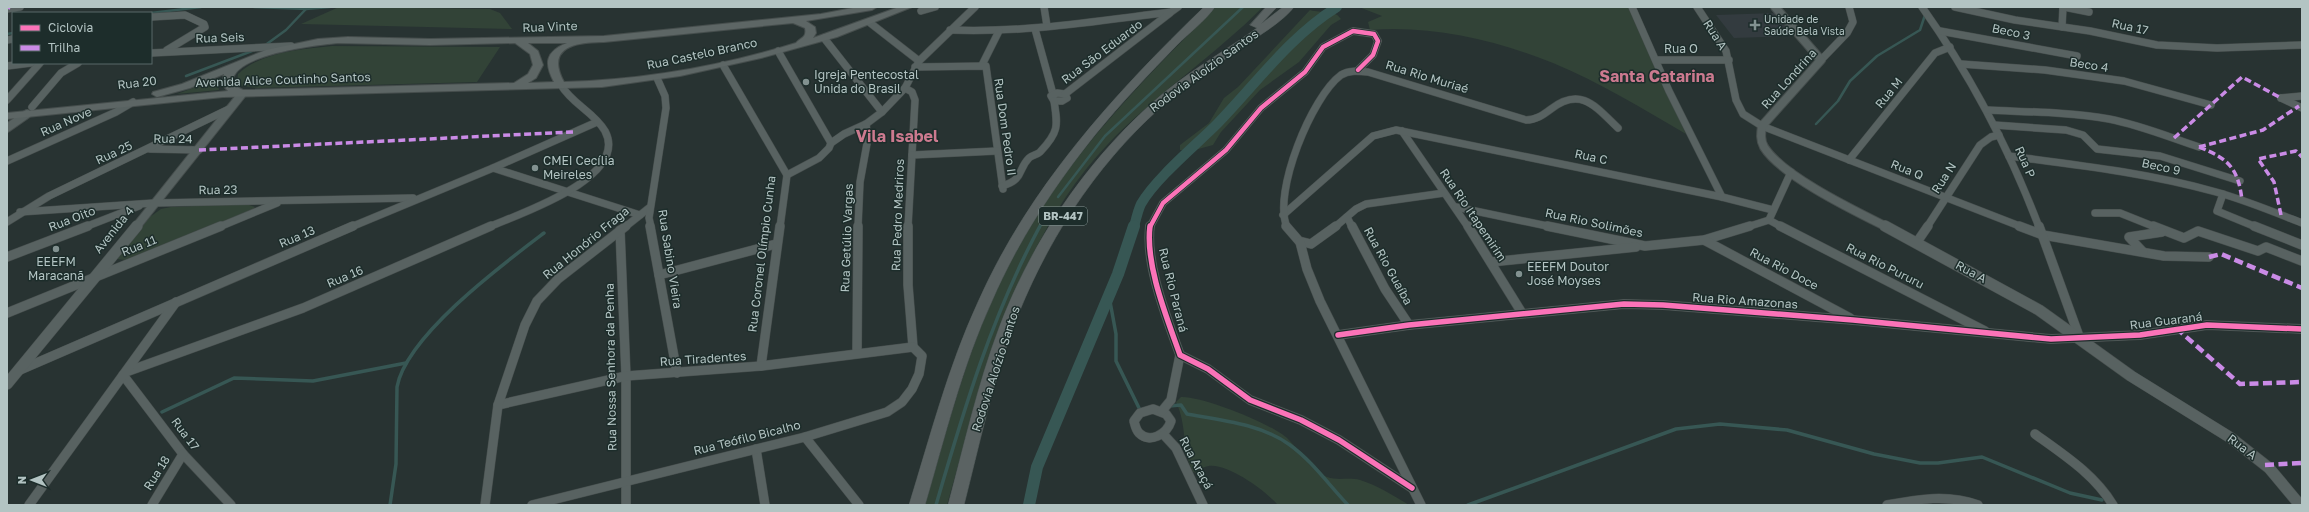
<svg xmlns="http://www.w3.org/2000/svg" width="2309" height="512" viewBox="0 0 2309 512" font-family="'Golos Text',sans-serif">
  <rect width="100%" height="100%" fill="#283332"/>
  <polygon fill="#333b3f" points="1776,13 1794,36 1734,38 1716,15"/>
  <g fill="#324337">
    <polygon points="339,7 490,9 500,13 512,29 301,24"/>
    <path d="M 1216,7 L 1263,7 C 1214,56 1156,94 1108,144 C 1018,238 982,383 947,505 L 925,505 C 952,412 977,314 1027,231 C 1077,147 1147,76 1216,7 Z"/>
    <path d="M 1359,7 L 1628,7 L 1686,134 C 1643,109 1599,82 1553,63 C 1496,40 1431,25 1370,30 L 1368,22 L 1382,16 Z"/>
    <path d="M 1310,10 C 1322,14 1333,8 1341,19 L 1331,25 L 1299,62 L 1260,90 L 1221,132 L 1213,145 L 1191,151 L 1180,150 L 1180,145 L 1209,123 L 1224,98 L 1238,87 Z"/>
    <path d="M 332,46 L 500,47 L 477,82 L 258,88 L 242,86 L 237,83 L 238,74 C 261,52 302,49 332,46 Z"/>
    <polygon points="217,79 219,90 177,94"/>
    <polygon points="246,204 255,207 251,211 125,260 117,259 150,217 161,209 171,207"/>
    <path d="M 1181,397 C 1202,396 1273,424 1288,439 C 1301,452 1309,469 1327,477 C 1338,481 1349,477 1360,480 C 1377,485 1394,496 1409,505 L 1278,505 C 1267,492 1212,449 1198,473 L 1193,472 C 1182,451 1187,424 1176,402 Z"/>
  </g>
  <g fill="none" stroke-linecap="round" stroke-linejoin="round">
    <g stroke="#375754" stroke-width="2.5">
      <polyline points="254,7 306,9 330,7"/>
      <polyline points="151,13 201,7"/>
      <polyline points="7,34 13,33"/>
      <polyline points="264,46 286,30 306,9"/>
      <polyline points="186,76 252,51"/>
      <polyline points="1816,124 1838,101 1850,81 1877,56 1920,30 1925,15"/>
      <polyline points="1058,197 1105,136 1243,7"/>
    </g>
    <g stroke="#375754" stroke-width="3.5">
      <polyline points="1109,296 1116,334 1116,361 1140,410 1142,410"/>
      <path d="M 1169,406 L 1181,405 L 1187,414 C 1221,420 1261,424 1290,445 C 1312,461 1329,485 1348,505"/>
      <polyline points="162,412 234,378 313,381 406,363"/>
      <path d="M 390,505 L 396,464 L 397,387 C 406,336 503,264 544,233"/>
      <path d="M 936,505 C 964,409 992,315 1040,226"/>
      <polyline points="1468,505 1676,429 1720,424 1787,430 1874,454 1920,463 1938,463 1982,457 2070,493 2102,500"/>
    </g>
    <path stroke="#375754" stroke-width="10" d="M 1134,227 C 1136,219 1138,210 1141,204 C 1155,179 1196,145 1217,124 C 1256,84 1289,37 1337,7"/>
    <polyline stroke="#375754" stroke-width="12" points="1029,505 1037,467 1118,274 1134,226"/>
    <g stroke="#464e4d" stroke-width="8">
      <g id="minor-far1">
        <polyline points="1044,7 1047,26"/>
        <polyline points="1632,7 1669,91 1722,197"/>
        <polyline points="1697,7 1726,51 1736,100 1743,114 1762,126 2022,227"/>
        <path d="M 1922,7 C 1971,76 2009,148 2039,227"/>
        <polyline points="1955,7 2015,20 2090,31 2157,45 2217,48 2302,45"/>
        <polyline points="2064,7 2089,12"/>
        <polyline points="7,9 20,7"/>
        <polyline points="921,11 935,7"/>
        <polyline points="151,17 185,15 204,24 205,27 167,50"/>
        <polyline points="869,22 919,61"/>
        <polyline points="2062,27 2063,7"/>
        <polyline points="1035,29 1053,94"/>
        <path d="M 950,30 C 1025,33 1097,21 1171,12 L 1178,7"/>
        <polyline points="1940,31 2077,56"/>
        <polyline points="824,38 882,112"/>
        <polyline points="7,40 13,39"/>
        <polyline points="778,51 831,143"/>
        <polyline points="151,53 291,46"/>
        <polyline points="1656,60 1729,60"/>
        <polyline points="1821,60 1847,33 1853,22 1849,7"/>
        <polyline points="1961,64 2045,70 2124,81 2211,105"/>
        <polyline points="723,65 787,175 780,227"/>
        <polyline points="982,65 999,31"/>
        <polyline points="7,66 31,63"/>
        <polyline points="915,67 986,66 1003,189"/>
        <polyline points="905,88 912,92 915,100 908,227"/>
        <polygon points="1057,93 1065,94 1067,98 1062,101 1054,101 1051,96"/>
        <polyline points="1065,94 1170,13"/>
        <polyline points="2281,98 2302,108"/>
        <polyline points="2281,98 2302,96"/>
        <polyline points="7,100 40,63"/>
        <polyline points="32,107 61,73 78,63"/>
        <path d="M 1987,110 C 2028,112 2069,112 2109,119 C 2140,125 2169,137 2199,147"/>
        <polyline points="1994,125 2066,130 2083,135 2097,149 2160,156 2240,181"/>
        <polyline points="1402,131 1468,227"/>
        <polyline points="150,149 199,150"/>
        <polyline points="912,155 997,151"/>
        <path d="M 2009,156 C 2078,165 2148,173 2216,192 C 2245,200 2274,212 2302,223"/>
        <polyline points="1849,160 1935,53 1950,47"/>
        <polyline points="7,161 116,112 133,102"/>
        <polyline points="493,168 640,215"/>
        <polyline points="787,175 819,158 829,148 831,143 844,134 866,124 882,112 905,88 919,61 975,7"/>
        <path d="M 1002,186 C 1025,179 1017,170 1029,158 C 1032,155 1037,155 1040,152 C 1059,132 1058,126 1054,101"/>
        <polyline points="2223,194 2217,211 2256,227"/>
        <polyline points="1456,207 1552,227"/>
        <polyline points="20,212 154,203 413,198"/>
        <polyline points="2095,213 2120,213 2155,227"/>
        <polyline points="1283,215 1373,136 1396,130 1722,197 1773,210"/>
        <polyline points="1347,217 1352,227"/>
        <polyline points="1769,220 1782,227"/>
        <polyline points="7,222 49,196 231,108"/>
        <polyline points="85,227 139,206"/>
        <polyline points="219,227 277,203"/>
        <polyline points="351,227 493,168 597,122"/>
        <path d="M 489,227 C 518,214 630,178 605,131 C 594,112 572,104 561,85"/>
        <polyline points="625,227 649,208"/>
        <polyline points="651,227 649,218 666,108 665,96 657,78"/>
        <polyline points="858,227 860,182 868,138 866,124"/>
        <polyline points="1150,227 1163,203 1226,150 1261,108 1305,72 1323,47 1353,31 1374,34 1378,41 1373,55 1358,70"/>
        <path d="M 1287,227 C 1272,193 1312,96 1341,75 C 1349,70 1359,71 1368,72 L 1526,120 C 1536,120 1543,115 1551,109 C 1581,86 1596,107 1618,128"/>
        <polyline points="1335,227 1356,209 1366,204 1444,193"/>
        <polyline points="1747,227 1769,220 1791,172"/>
        <polyline points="1927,227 1980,145 1991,137 1999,135"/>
      </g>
    </g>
    <g stroke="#464e4d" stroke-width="10">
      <g id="minor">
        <polyline points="650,226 677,373"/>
        <polyline points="908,226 908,285 913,347"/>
        <path d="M 1150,226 C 1145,265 1167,318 1180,355 L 1208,369 L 1250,400 L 1301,420 L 1339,440 L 1412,488"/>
        <polyline points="1286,226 1299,241 1311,244 1336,226"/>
        <polyline points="1352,226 1385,289 1409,325"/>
        <polyline points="1468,226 1522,313"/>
        <polyline points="1547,226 1645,246 1704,240 1750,226"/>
        <polyline points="1780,226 1985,331"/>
        <polyline points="2019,226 2043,235 2164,256 2209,257"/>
        <polyline points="2039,226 2080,339"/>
        <polyline points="2153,226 2184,238 2198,231 2258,251 2266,247 2302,261"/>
        <polyline points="2254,226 2302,245"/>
        <polyline points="620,230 626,376 626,505"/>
        <polyline points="1704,240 1850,318"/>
        <polyline points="1300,242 1307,269 1320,301 1421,505"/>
        <polyline points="1917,242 1928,226"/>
        <polyline points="2143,252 2129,237 2162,232"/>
        <polyline points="7,257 88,226"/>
        <polyline points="1491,262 1636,247"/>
        <polyline points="659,275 776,244"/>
        <polyline points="7,313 221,226"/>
        <polyline points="1338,335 1409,325 1624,304 1663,305 1853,320 2051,339 2140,335 2207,325 2302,329"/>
        <polyline points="857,353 858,226"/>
        <polyline points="761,366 780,226"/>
        <polyline points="20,370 353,226"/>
        <polyline points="126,372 303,308 491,226"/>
        <polyline points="123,375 183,454 231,505"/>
        <polyline points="498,405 626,376 761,366 913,347"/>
        <path d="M 1153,409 L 1166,414 L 1171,421 C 1167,434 1150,444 1139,433 C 1136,430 1135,425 1134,421 L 1140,413 Z"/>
        <polyline points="1162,411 1171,400 1180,355"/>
        <path d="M 2035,434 C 2064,455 2094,474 2113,505"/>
        <polyline points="1164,435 1176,448 1203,505"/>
        <polyline points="805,437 859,505"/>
        <polyline points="756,449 765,505"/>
        <polyline points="29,505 176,302"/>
        <polyline points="152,505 183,454"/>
        <polyline points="485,505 498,405 525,325 537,301 558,279 626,226"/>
        <polyline points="532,505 805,437 887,412 902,402 912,389 919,374 922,356 913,347"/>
        <path d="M 1887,505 C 1918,499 1948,494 1978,505"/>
      </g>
    </g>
    <g stroke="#464e4d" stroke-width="10">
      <g id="tertiary-far1">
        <path d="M 1775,7 L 1821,60 L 1762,126 C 1761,133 1760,140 1764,147 C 1782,176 1855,211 1887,227"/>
        <polyline points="7,128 27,114"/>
        <polyline points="136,227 242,94"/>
      </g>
    </g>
    <g stroke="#464e4d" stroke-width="12">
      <g id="tertiary">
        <polyline points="1885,226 2039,310 2131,376 2231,438 2269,468 2300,505"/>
        <polyline points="7,384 137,226"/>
      </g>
    </g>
    <g stroke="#464e4d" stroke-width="2">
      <path id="secondary" d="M 858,7 L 877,7 L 872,10 L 806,21 L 815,27 L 816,33 L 813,38 L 899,7 L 912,7 L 837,37 L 761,58 L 680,76 L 602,87 L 223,97 L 7,119 L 7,113 L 228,91 L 222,84 L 224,74 L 190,88 L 157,97 L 152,94 L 153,92 L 182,84 L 266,50 L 318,39 L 348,37 L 430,39 L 604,36 L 821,14 ZM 793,23 L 805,28 C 807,38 801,37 796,43 C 722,66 642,80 564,82 C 545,47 576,42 604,42 ZM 338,43 L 430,45 L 515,43 L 530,54 L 533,65 L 528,74 L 514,83 L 243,90 L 233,85 C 226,55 317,45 338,43 ZM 528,43 L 567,43 C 545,52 544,63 554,82 L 528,83 L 536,78 L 543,65 L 538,51 Z"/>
    </g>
    <g stroke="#46504f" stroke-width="1">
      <g id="primary">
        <path d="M 1204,7 L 1215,7 C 1205,21 1189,33 1177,45 C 1149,74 1121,103 1095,135 C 1054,186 1018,241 992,301 C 962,366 945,437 925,505 L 909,505 C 930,437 948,367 978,302 C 1029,187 1114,94 1204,7 Z"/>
        <path d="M 1266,7 L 1277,7 L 1261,24 L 1283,7 L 1294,7 C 1284,20 1266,31 1253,40 C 1222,62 1188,82 1160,108 C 1094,167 1044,245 1013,328 C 992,385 979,446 964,505 L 948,505 C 964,446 977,386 999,328 C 1031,243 1084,164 1152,103 C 1184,74 1222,53 1257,28 L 1250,25 Z"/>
      </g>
    </g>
    <use href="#minor-far1" stroke="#586261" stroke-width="7"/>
    <use href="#minor" stroke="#586261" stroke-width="9"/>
    <use href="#tertiary-far1" stroke="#586261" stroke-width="8"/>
    <use href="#tertiary" stroke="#586261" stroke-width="11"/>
    <use href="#secondary" fill="#5d6665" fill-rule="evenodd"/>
    <use href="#primary" fill="#5b6363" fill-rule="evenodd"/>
    <g stroke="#ca8be6" stroke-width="3.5" stroke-dasharray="7 3.5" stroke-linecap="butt">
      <polyline points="8,9 9,7"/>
      <polyline points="2174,138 2242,77 2281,98"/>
      <polyline points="2199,147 2263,130 2299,106"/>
      <path d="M 2199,147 C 2229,159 2238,168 2242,200"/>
      <polyline points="199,150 573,132"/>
      <polyline points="2281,215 2274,182 2258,159 2296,151 2302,157"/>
    </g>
    <g stroke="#ca8be6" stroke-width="4.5" stroke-dasharray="9 4.5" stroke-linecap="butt">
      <polyline points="2209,257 2221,254 2302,288"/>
      <polyline points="2176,328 2240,384 2302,382"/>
      <polyline points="2265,465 2302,463"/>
    </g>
    <g stroke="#1d2d2b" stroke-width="6">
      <polyline id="cycleway-far1" points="1150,227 1163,203 1226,150 1261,108 1305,72 1323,47 1353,31 1374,34 1378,41 1373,55 1358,70"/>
    </g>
    <g stroke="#1d2d2b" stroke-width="8">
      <g id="cycleway">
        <path d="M 1150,226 C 1145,265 1167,318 1180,355 L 1208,369 L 1250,400 L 1301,420 L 1339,440 L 1412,488"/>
        <polyline points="1338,335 1409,325 1624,304 1663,305 1853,320 2051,339 2140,335 2207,325 2302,329"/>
      </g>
    </g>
    <use href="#cycleway-far1" stroke="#fb73b8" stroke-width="4.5"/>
    <use href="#cycleway" stroke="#fb73b8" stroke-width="5.5"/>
  </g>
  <g fill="#829190" stroke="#1d2d2b" stroke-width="1.5">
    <path d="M1753 19h4v4h4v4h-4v4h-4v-4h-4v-4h4z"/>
    <circle cx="806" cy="82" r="4"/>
    <circle cx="535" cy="168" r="4"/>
    <circle cx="56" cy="249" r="4"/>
    <circle cx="1519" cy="274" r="4"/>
  </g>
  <g text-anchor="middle" stroke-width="3" stroke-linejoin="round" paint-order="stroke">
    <g font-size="10" fill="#b3c4c3" stroke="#1d2d2b" text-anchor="start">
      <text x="1764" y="23">Unidade de<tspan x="1764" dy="12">Saúde Bela Vista</tspan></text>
    </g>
    <rect fill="#1d2d2b" stroke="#869795" stroke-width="1" x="1039" y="207" width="48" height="18" rx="3"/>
    <g font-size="11" font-weight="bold" fill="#b3c4c3">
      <text x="1063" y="220">BR-447</text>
    </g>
    <g font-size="12" fill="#b3c4c3" stroke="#1d2d2b">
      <text transform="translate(550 27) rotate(-2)" y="4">Rua Vinte</text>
      <text transform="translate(2130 27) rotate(12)" y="4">Rua 17</text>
      <text transform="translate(2011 32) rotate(12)" y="4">Beco 3</text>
      <text transform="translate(1715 35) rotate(58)" y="4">Rua A</text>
      <text transform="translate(220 38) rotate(-2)" y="4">Rua Seis</text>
      <text x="1681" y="53">Rua O</text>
      <text transform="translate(1102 52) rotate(-37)" y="4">Rua São Eduardo</text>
      <text transform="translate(702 54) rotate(-12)" y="4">Rua Castelo Branco</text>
      <text transform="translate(2089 65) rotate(9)" y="4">Beco 4</text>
      <text transform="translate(1204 71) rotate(-36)" y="4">Rodovia Aloízio Santos</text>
      <text transform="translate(1427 77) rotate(17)" y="4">Rua Rio Muriaé</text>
      <text transform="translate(1789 79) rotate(-48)" y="4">Rua Londrina</text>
      <text transform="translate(283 80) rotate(-2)" y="4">Avenida Alice Coutinho Santos</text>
      <text transform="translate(137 83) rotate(-7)" y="4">Rua 20</text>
      <text transform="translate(1889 93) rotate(-51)" y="4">Rua M</text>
      <text transform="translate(66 122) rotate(-24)" y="4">Rua Nove</text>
      <text transform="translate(1005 127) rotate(82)" y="4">Rua Dom Pedro II</text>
      <text transform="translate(173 139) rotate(1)" y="4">Rua 24</text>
      <text transform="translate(114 153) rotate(-25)" y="4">Rua 25</text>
      <text transform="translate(1591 157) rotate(12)" y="4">Rua C</text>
      <text transform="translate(2025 162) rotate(66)" y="4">Rua P</text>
      <text transform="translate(2161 167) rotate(12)" y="4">Beco 9</text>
      <text transform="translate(1907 170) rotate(22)" y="4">Rua Q</text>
      <text transform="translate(1944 178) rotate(-57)" y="4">Rua N</text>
      <text transform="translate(218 190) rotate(-1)" y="4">Rua 23</text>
      <text transform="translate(898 215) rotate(-88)" y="4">Rua Pedro Medriros</text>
      <text transform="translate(1473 215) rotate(56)" y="4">Rua Rio Itapemirim</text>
      <text transform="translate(72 219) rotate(-21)" y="4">Rua Oito</text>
      <text transform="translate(1594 223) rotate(12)" y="4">Rua Rio Solimões</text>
      <text transform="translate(114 230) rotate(-51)" y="4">Avenida 4</text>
      <text transform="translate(297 237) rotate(-23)" y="4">Rua 13</text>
      <text transform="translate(847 238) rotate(-88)" y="4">Rua Getúlio Vargas</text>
      <text transform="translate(586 243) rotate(-39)" y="4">Rua Honório Fraga</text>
      <text transform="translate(139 246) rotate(-22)" y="4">Rua 11</text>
      <text transform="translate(762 254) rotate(-83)" y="4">Rua Coronel Olímpio Cunha</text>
      <text transform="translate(670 259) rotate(81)" y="4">Rua Sabino Vieira</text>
      <text transform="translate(1388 266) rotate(61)" y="4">Rua Rio Guaíba</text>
      <text transform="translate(1885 266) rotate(27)" y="4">Rua Rio Pururu</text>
      <text transform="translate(1784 269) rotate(28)" y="4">Rua Rio Doce</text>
      <text transform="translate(1971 272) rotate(28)" y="4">Rua A</text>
      <text transform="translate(345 277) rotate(-23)" y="4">Rua 16</text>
      <text transform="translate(1173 290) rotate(76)" y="4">Rua Rio Paraná</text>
      <text transform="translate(1745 301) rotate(4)" y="4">Rua Rio Amazonas</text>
      <text transform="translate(2166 321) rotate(-7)" y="4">Rua Guaraná</text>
      <text transform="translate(703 359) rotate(-4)" y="4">Rua Tiradentes</text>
      <text transform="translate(611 367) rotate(-91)" y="4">Rua Nossa Senhora da Penha</text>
      <text transform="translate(996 369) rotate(-72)" y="4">Rodovia Aloízio Santos</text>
      <text transform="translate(185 434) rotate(53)" y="4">Rua 17</text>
      <text transform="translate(747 438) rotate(-14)" y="4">Rua Teófilo Bicalho</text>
      <text transform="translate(2242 447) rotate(37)" y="4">Rua A</text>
      <text transform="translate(1196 463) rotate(62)" y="4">Rua Araçá</text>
      <text transform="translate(157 473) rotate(-58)" y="4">Rua 18</text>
    </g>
    <g font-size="12" fill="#b3c4c3" stroke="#1d2d2b" text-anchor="start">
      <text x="814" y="79">Igreja Pentecostal<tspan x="814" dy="14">Unida do Brasil</tspan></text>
      <text x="543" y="165">CMEI Cecília<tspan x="543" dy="14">Meireles</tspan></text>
      <text x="56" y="266" text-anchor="middle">EEEFM<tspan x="56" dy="14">Maracanã</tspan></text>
      <text x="1527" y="271">EEEFM Doutor<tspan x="1527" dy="14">José Moyses</tspan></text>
    </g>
    <g font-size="16" font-weight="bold" fill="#cc7a8f" stroke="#1d2d2b">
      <text x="1657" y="82">Santa Catarina</text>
      <text x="897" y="142">Vila Isabel</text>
    </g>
  </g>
  <rect width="2309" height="512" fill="none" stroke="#b3c4c3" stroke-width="16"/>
  <rect x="12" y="12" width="140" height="52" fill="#1d2d2b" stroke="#596968"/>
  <rect x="20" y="25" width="20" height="6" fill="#fb73b8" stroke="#596968"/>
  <text x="48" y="32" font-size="12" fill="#b3c4c3">Ciclovia</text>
  <rect x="20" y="45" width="20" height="6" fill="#ca8be6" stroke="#596968"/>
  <text x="48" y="52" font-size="12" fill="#b3c4c3">Trilha</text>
  <g transform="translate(32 480) rotate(270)" stroke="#1d2d2b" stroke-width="3" paint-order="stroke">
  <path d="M0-3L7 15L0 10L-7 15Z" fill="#b3c4c3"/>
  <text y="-6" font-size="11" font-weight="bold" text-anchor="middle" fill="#b3c4c3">N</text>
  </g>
</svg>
